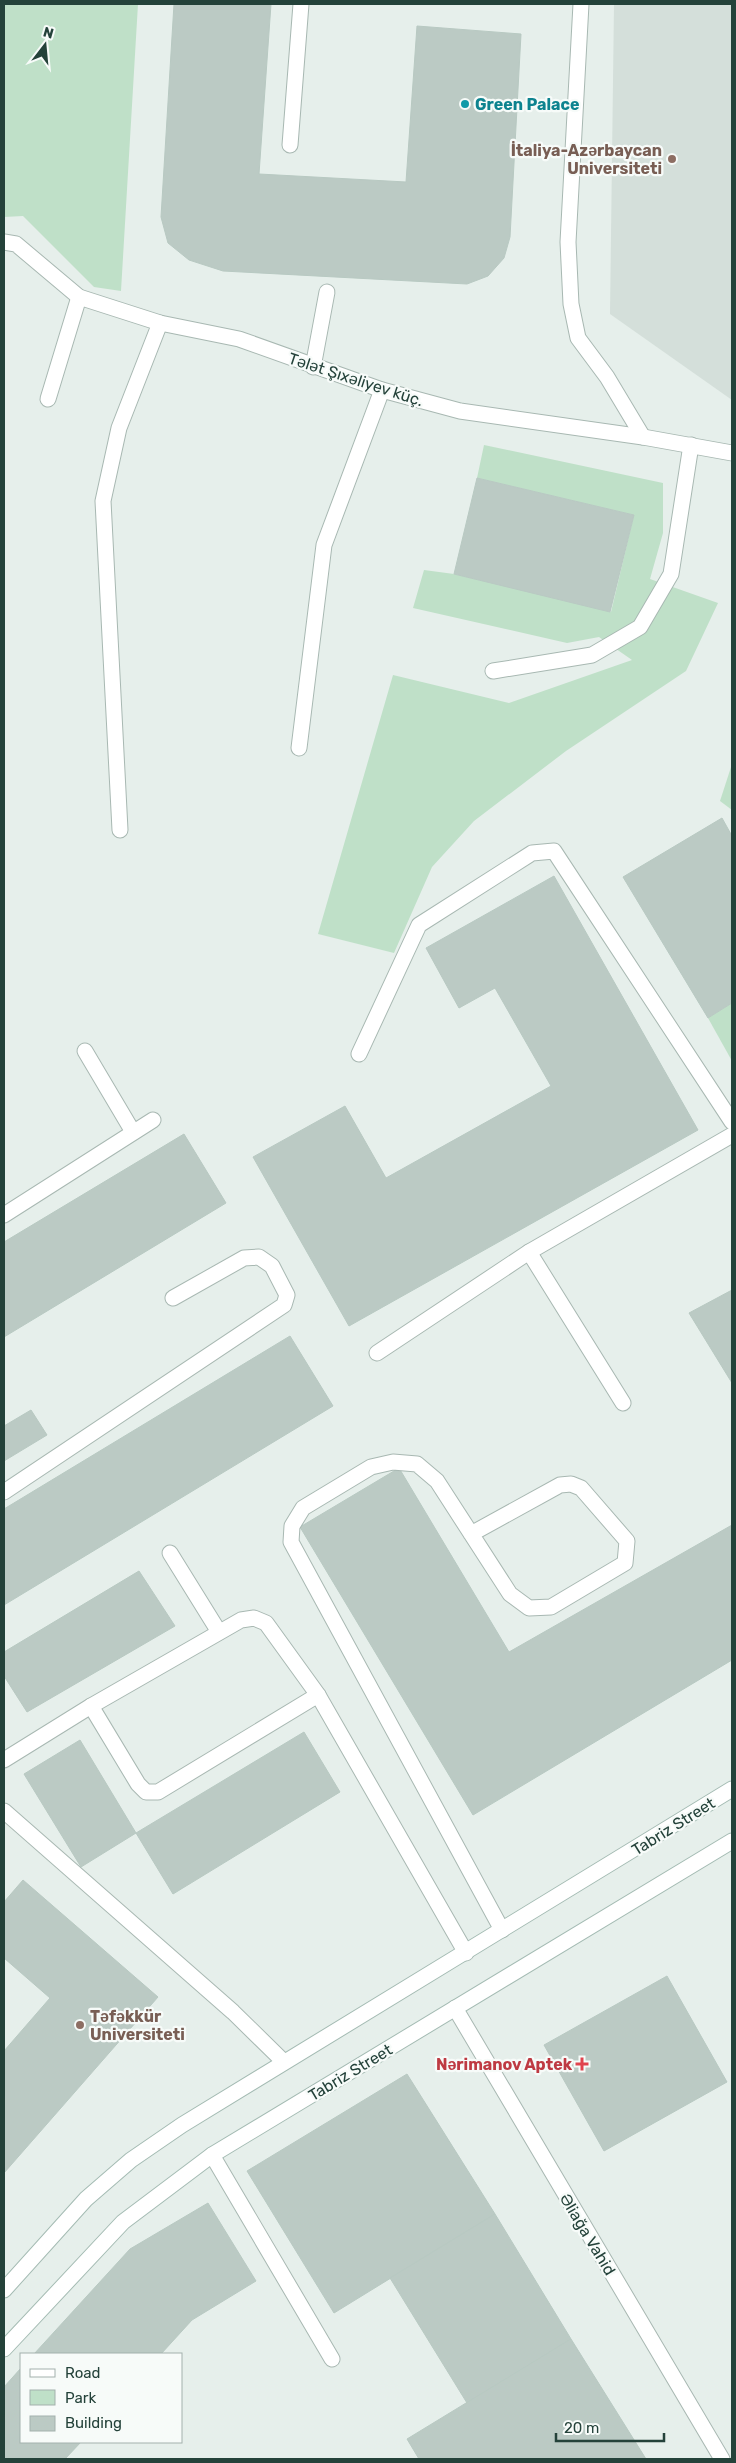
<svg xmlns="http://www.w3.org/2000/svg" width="736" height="2463" viewBox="0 0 736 2463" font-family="Rubik,sans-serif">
  <rect width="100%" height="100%" fill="#e6efeb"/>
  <polygon fill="#d4dfda" points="614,4 732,4 732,400 610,314"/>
  <g fill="#bfe0c8">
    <polygon points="4,4 138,4 121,291 94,287 23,216 4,217"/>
    <polygon points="484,445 663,483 663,533 650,579 718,603 686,671 566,751 474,821 432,867 394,953 318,934 393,675 509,703 632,660 599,637 567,643 413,608 424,570 454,574 611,612 634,515 477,478"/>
    <polygon points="732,764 732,810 720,801"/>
    <polygon points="732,1003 732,1061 708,1018"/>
  </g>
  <g fill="#bbcac4" stroke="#b8c9c2">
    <polygon points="174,4 271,4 259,174 406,182 417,26 521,34 510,237 504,258 488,276 467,284 223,271 189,260 168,243 161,217"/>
    <polygon points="477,478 634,515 610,612 454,574"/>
    <polygon points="722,818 732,836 732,1003 708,1018 623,877"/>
    <polygon points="554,876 698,1130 349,1326 253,1157 345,1106 386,1178 551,1086 495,988 459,1008 426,948"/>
    <polygon points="184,1134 226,1203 4,1337 4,1242"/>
    <polygon points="732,1290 732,1383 689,1313"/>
    <polygon points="290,1336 333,1406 4,1605 4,1509"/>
    <polygon points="31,1410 47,1435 4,1461 4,1426"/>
    <polygon points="399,1468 509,1652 732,1525 732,1660 473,1815 300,1527"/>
    <polygon points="139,1571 175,1626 27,1712 4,1676 4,1652"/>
    <polygon points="304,1732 340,1792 173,1894 136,1833"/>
    <polygon points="80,1740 136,1833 81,1867 24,1774"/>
    <polygon points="23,1880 158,1997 4,2173 4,2051 50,1998 4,1958 4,1902"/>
    <polygon points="667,1976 727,2082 604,2151 544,2045"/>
    <polygon points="407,2074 495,2214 334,2313 247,2171"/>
    <polygon points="208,2203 256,2281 192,2320 161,2354 34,2354 130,2249"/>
    <polygon points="495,2214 571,2339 467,2403 390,2278"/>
    <polygon points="571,2339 646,2459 419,2459 407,2439"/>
    <polygon points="21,2368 21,2442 81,2442 65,2459 4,2459 4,2387"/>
  </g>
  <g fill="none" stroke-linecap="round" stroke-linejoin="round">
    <g stroke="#a8b8b2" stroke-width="17">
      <g id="service">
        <polyline points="290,145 301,4"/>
        <polyline points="313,367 327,292"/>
        <polyline points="85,1051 133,1132"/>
        <polyline points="359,1054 419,925 532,853 554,851 732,1122"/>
        <polyline points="4,1215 153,1120"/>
        <polyline points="529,1252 623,1403"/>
        <polyline points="377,1353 529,1252 732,1135"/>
        <polyline points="4,1492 284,1305 287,1295 272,1266 259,1257 244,1258 173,1298"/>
        <polyline points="471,1534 560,1485 571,1484 581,1488 627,1541 625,1563 551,1607 529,1608 510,1594 437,1481 417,1464 393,1462 371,1467 303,1508 292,1526 291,1542 502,1930"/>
        <polyline points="170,1553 219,1632"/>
        <polyline points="91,1706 138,1784 146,1792 158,1792 318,1695"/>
        <polyline points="4,1760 91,1706 241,1620 254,1618 266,1623 318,1695 466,1953"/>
        <polyline points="4,1811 233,2012 283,2061"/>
        <polyline points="212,2155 332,2359"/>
      </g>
    </g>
    <g stroke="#a8b8b2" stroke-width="17">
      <g id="minor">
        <polyline points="581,4 568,242 571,304 578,338 607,377 643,437"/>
        <polyline points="4,242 16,244 79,297 160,323 239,339 382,390 460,411 643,437 732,453"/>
        <polyline points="48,399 79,297"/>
        <polyline points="493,671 592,655 640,627 671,574 691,445"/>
        <polyline points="299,748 324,545 382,390"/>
        <polyline points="120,830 103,501 119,428 160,323"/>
        <polyline points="455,2008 722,2459"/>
      </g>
    </g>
    <g stroke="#a4bbb3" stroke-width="17">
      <g id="secondary">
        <polyline points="4,2290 86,2199 131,2160 182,2125 732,1789"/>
        <polyline points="4,2349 123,2222 212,2155 732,1841"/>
      </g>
    </g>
    <use href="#service" stroke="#fff" stroke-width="15"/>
    <use href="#minor" stroke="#fff" stroke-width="15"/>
    <use href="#secondary" stroke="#fff" stroke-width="15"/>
  </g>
  <circle fill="#0f9aa8" stroke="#f7fbf9" stroke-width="2" cx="465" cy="104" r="5"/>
  <g fill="#8d6e63" stroke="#f7fbf9" stroke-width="2">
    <circle cx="672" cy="159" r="5"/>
    <circle cx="80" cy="2025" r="5"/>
  </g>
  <path fill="#e0444e" stroke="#f7fbf9" stroke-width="2" d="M579.5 2056.5h5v5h5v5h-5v5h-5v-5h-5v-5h5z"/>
  <g text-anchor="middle" stroke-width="4.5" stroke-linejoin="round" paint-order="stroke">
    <g font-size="16" font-weight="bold" fill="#0d838f" stroke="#f7fbf9" text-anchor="start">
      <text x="475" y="110">Green Palace</text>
    </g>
    <g font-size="16" font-weight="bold" fill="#785e54" stroke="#f7fbf9" text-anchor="end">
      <text x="662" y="156">İtaliya-Azərbaycan<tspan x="662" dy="18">Universiteti</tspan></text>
      <text x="90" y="2022" text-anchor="start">Təfəkkür<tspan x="90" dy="18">Universiteti</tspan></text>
    </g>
    <g font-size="16" fill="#24423a" stroke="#f7fbf9">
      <text transform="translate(356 379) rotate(18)" y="6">Tələt Şıxəliyev küç.</text>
      <text transform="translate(673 1826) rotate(-32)" y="6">Tabriz Street</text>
      <text transform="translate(350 2072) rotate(-31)" y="6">Tabriz Street</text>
      <text transform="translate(588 2234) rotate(59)" y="6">Əliağa Vahid</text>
    </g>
    <g font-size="16" font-weight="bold" fill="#be3a42" stroke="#f7fbf9" text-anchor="end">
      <text x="572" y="2070">Nərimanov Aptek</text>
    </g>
  </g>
  <rect width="736" height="2463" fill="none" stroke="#24423a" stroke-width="10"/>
  <rect x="20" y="2353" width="162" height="90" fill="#f7fbf9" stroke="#a3b1ad"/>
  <rect x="30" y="2369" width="25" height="8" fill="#ffffff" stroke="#a3b1ad"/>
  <text x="65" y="2378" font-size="15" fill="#24423a">Road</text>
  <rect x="30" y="2390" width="25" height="15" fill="#bfe0c8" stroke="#a3b1ad"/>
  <text x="65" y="2403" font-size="15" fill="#24423a">Park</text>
  <rect x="30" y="2416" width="25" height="15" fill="#bbcac4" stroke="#a3b1ad"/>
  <text x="65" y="2428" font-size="15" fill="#24423a">Building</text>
  <g transform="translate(45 45) rotate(16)" stroke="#f7fbf9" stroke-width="4" paint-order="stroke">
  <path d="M0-4L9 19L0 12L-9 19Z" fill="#24423a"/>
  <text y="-8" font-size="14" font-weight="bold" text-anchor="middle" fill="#24423a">N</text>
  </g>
  <path d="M556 2433v8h108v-8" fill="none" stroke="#24423a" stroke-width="2.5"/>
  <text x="564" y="2433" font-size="15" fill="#24423a" stroke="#f7fbf9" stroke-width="4" paint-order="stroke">20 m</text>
</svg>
